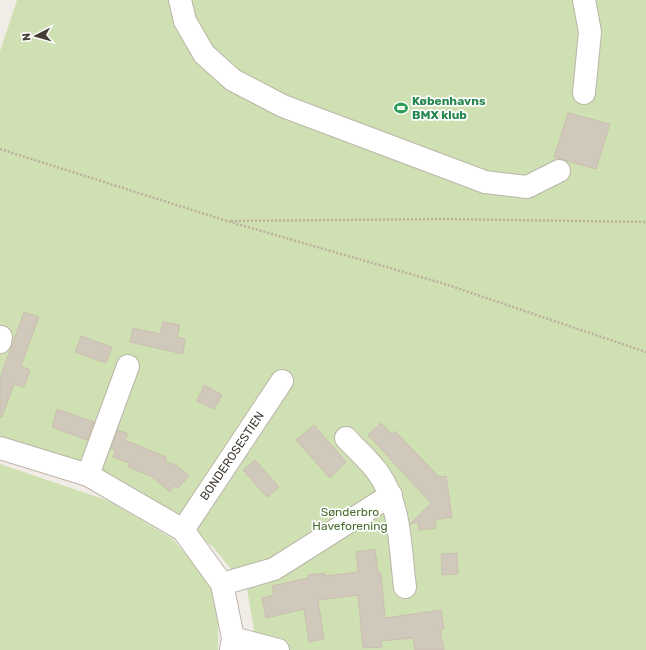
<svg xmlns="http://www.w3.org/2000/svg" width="646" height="650" viewBox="0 0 646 650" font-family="Rubik,sans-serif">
  <rect width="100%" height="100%" fill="#f1ede6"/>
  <g fill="#cfe1b2">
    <polygon points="17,0 646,0 646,650 251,650 254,630 247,589 214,548 183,522 0,438 0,51"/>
    <polygon points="0,464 109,501 173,539 211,585 218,614 218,650 0,650"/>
  </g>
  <g fill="#d1c8bc" stroke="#cbbfb0">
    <polygon points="568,113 610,124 596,169 554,157"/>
    <polygon points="24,312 39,317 21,366 30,370 24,387 14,384 2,417 0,417 0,378"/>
    <polygon points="163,322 180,325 177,337 185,339 183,354 130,342 133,328 160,334"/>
    <polygon points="81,336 112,347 106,363 75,352"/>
    <polygon points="204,385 222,395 214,409 197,401"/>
    <polygon points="57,409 94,422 87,440 52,427"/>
    <polygon points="381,423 392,434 395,431 439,477 446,476 452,517 435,520 436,528 419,530 418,522 410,524 431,503 368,435"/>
    <polygon points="314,425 346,462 330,478 296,440"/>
    <polygon points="118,430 128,434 125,440 166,457 166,462 176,465 189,476 178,488 175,485 170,492 151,476 128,467 129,463 113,457 116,450 111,449"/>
    <polygon points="255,460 279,487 267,497 243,470"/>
    <polygon points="375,549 378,573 381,573 385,618 441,610 444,629 440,630 444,650 415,650 413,638 381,641 382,647 363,648 358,595 318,600 324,639 309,642 304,609 266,618 262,598 274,595 272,586 308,578 308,575 325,573 325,576 358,572 356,552"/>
    <polygon points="457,553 458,574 442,575 441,554"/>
  </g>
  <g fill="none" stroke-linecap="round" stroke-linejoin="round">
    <g stroke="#bbb4a9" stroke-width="24">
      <g id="minor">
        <polyline points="180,0 185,21 204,54 233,80 283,106 485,182 527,187 559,171"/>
        <polyline points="584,93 590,32 584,0"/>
        <polyline points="0,342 1,337"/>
        <path d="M 346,438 C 357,450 370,461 379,474 C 401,506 400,549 405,587"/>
        <polyline points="0,448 88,475 183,530 222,584 233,638 231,650"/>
        <polyline points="88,475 128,366"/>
        <polyline points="183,530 282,381"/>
        <polyline points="222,584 274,569 391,495"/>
        <polyline points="233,638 278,650"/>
      </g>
    </g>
    <g stroke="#bcaf9c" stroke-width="2.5" stroke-dasharray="2 2" stroke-linecap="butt">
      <polyline points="0,149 227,221 445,284 646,352"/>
      <polyline points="231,221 444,219 646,222"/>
    </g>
    <use href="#minor" stroke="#fff" stroke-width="22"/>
  </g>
  <defs>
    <g id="stadium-bare" transform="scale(1.08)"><path d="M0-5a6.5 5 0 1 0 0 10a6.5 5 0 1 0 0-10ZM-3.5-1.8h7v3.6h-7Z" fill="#2e9e5b" stroke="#fff" stroke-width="2.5" paint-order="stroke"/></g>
  </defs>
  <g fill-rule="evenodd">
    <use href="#stadium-bare" x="401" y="108"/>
  </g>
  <g text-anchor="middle" stroke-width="3.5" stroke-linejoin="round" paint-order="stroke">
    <g font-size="12" font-weight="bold" fill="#27864d" stroke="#fff" text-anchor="start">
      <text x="412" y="105">Københavns<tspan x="412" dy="14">BMX klub</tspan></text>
    </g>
    <g font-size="12" fill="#433d36" stroke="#fff">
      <text transform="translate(232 456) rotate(-56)" y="4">BONDEROSESTIEN</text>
    </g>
    <g font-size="12" fill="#4b6e2f" stroke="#fff">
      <text x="350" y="516">Sønderbro<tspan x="350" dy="14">Haveforening</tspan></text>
    </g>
  </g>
  <g transform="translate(36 36) rotate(264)" stroke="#ffffff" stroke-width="3" paint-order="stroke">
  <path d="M0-3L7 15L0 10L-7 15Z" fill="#433d36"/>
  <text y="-6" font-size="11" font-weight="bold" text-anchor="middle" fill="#433d36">N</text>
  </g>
</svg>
